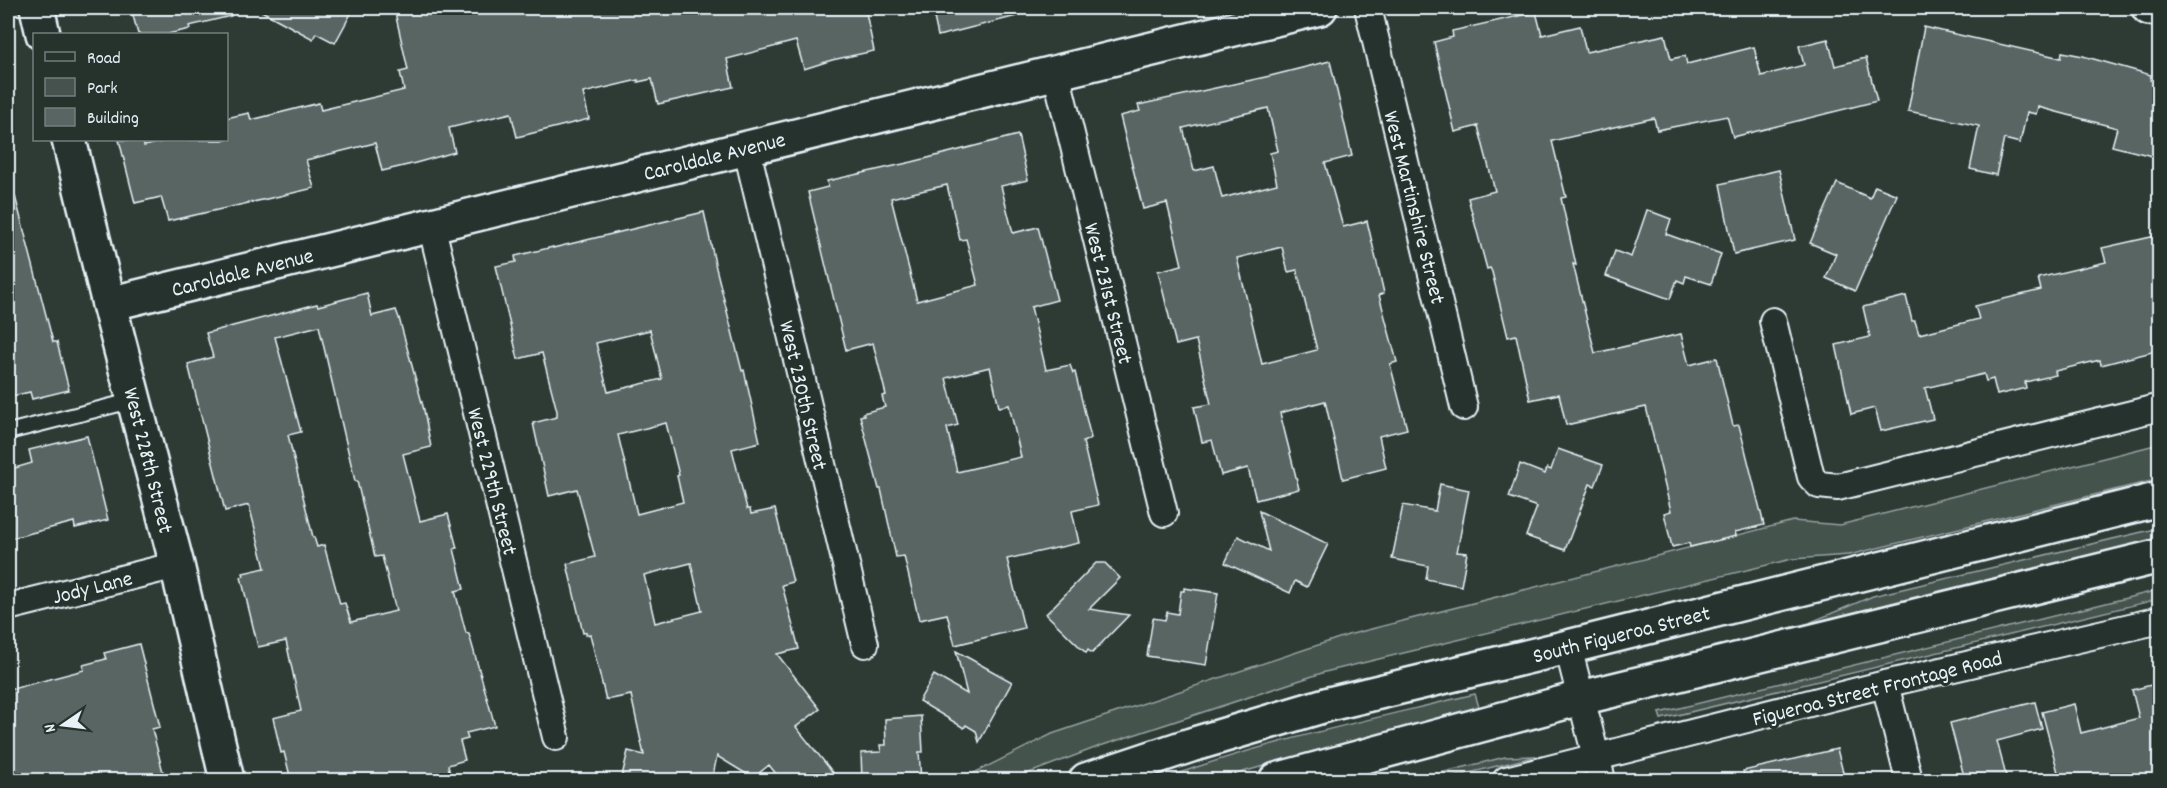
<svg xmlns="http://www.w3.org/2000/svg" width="2167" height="788" viewBox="0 0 2167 788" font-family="Dekko,sans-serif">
  <rect width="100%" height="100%" fill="#2e3b35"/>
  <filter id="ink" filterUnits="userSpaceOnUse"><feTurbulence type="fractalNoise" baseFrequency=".0167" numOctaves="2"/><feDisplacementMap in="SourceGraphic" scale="12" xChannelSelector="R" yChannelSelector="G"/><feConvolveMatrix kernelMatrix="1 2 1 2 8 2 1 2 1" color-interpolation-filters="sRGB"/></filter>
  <g filter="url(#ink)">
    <g fill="#45524e" stroke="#96a2a3" stroke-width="1.5">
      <polygon points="2159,444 2159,479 1849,555 1792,559 1325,672 1100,746 1011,780 960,780 1052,734 1348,635 1793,521 1840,525"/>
      <polygon points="2159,528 2159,543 1808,629 1811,622 1873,596"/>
      <polygon points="2159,590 2159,599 1661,719 1659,713"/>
      <path d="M 1475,694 L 1479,707 L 1304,754 L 1216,780 L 1160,780 C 1262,742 1369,720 1475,694 Z"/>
      <polygon points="1536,756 1442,780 1412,780 1505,757"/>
    </g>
    <g fill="#596563" stroke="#e8f1f8" stroke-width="1.5" fill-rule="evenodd">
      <polygon points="131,8 230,8 231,16 189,26 190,29 168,34 138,34"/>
      <polygon points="256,8 354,8 335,43 316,33 313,39"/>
      <polygon points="394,8 865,8 874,51 832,60 804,69 796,41 727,59 733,87 658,104 652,79 638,82 638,80 583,93 589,119 517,137 511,113 449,128 455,152 412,164 382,171 375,143 306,160 314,188 280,196 168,221 161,197 135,203 119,140 143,140 144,146 170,140 226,140 226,118 249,113 251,120 319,103 321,110 404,90 400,72 408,70"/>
      <polygon points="932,8 1016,8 1017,16 938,36"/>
      <polygon points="1536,12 1542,35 1580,26 1586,52 1665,35 1671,59 1685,56 1687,64 1754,47 1761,76 1804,65 1799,46 1828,39 1835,66 1866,58 1877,101 1733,137 1727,116 1657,130 1654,118 1552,141 1566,197 1561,198 1576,265 1573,264 1595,353 1681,334 1689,365 1717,358 1733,426 1739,425 1764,525 1735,532 1736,536 1690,547 1689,543 1672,547 1664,513 1671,511 1646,407 1566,425 1559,394 1530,400 1516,335 1508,337 1492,272 1490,268 1487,269 1468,198 1495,191 1478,126 1455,132 1434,42 1453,37 1452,31"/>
      <polygon points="1924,27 2061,58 2062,52 2083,56 2151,75 2150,80 2160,83 2160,158 2112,146 2117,128 2038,107 2036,114 2027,112 2020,143 2004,139 1996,175 1970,169 1979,126 1908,111"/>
      <path d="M 1330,61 L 1352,156 L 1325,163 L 1343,227 L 1367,221 L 1384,293 L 1379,295 L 1397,362 L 1390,364 L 1407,429 L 1379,436 L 1386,468 L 1343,479 L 1325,401 L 1280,413 L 1299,489 L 1256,500 L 1248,468 L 1221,475 L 1212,440 L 1202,442 L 1194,407 L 1211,404 L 1196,340 L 1176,345 L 1158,271 L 1182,265 L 1167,203 L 1143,209 L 1120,116 L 1140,111 L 1138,105 L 1270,76 ZM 1268,108 L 1278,151 L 1270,153 L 1277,184 L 1222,198 L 1214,166 L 1194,171 L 1183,128 ZM 1282,247 L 1288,272 L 1297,270 L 1317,350 L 1262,364 L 1237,258 Z"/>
      <path d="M 1018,135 L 1028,180 L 1001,186 L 1013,233 L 1038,227 L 1057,300 L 1031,307 L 1046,370 L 1070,365 L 1073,373 L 1075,372 L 1091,438 L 1083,442 L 1098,505 L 1072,511 L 1079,543 L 1007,559 L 1024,628 L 955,645 L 947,614 L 919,620 L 904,556 L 896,557 L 881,489 L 879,489 L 860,416 L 864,415 L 863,413 L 885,407 L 882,396 L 886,395 L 873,343 L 846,350 L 808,192 L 828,187 L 827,181 L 912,162 ZM 947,185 L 960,240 L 966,239 L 978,285 L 917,301 L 891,198 ZM 990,367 L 999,407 L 1009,405 L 1021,457 L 957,472 L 947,428 L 958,425 L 946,378 Z"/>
      <polygon points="1779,170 1795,240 1734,254 1720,184"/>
      <polygon points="1837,183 1870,198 1875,186 1897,195 1855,291 1826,278 1836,254 1810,243"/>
      <polygon points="15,196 53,342 57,342 69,390 32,399 30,392 8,397 8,197"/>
      <polygon points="1647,210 1671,219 1666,234 1721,254 1711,284 1686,276 1684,283 1677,280 1670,299 1606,276 1615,251 1631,257"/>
      <path d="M 704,212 L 716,268 L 742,371 L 744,370 L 760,442 L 732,449 L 747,509 L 750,509 L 751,514 L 775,509 L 793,582 L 782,585 L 799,649 L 777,654 L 820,709 L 796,727 L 839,780 L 781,780 L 769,765 L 753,778 L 717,756 L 712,780 L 621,780 L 628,751 L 644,755 L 631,695 L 606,700 L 590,634 L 586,635 L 586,632 L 583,633 L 567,564 L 595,557 L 577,489 L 549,496 L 533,423 L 557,417 L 557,411 L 542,353 L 518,359 L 496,266 L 516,262 L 515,256 L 553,247 L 553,248 ZM 650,330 L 662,379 L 608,392 L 596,343 ZM 666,423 L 679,475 L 677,476 L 683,502 L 637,514 L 618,435 ZM 691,563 L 702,611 L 655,623 L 644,575 Z"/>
      <polygon points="2160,235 2160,350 2101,365 2100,360 2055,371 2056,375 2025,382 2026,388 1997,395 1993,379 1986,381 1984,374 1925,388 1933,419 1881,431 1875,408 1851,414 1836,345 1870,337 1863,307 1906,296 1912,321 1915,321 1919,334 1979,319 1975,306 2041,290 2038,278 2106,262 2102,248"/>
      <path d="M 367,293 L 372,316 L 396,310 L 399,318 L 424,410 L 431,447 L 403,454 L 420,521 L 448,514 L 457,548 L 454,549 L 464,589 L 455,591 L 466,633 L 469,634 L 495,726 L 466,733 L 468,739 L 460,741 L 465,760 L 448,765 L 450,775 L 429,780 L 291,780 L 284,752 L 281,753 L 273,718 L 301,711 L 286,641 L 258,647 L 241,577 L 244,576 L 243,573 L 265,568 L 249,505 L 225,511 L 188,364 L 213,357 L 206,333 L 317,304 L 318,306 ZM 319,326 L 355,481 L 357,481 L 375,557 L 382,556 L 396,611 L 351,622 L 345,603 L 340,604 L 324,545 L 317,547 L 314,537 L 313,537 L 288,435 L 301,432 L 275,337 Z"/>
      <polygon points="87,436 108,520 75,528 74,522 8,539 8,470 32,463 29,450"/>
      <polygon points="1558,449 1603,465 1595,486 1590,484 1565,550 1526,536 1537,507 1509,497 1520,464 1545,474 1547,468 1551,470"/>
      <polygon points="1440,484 1469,490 1457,552 1467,553 1461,586 1426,579 1428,566 1392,559 1403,505 1435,511"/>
      <polygon points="1259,511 1328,544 1307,587 1295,581 1290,593 1225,563 1238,536 1269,551"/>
      <polygon points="1096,563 1105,563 1120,578 1089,609 1129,615 1092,653 1088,650 1086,653 1046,614"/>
      <polygon points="1184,588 1218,593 1206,665 1147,656 1153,618 1165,620 1167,612 1178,614 1181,591 1184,591"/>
      <polygon points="139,644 160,727 152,729 165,780 8,780 8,690 84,670 83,665 106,659 104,653"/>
      <polygon points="956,651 1012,682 979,742 976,731 966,725 964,728 919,701 934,675 967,694"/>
      <polygon points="2159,683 2159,780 2060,780 2042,712 2074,704 2081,733 2139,718 2132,690"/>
      <polygon points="2035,702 2042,729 1997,741 2007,780 1965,780 1950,723"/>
      <polygon points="921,716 923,752 919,752 921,780 862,780 861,753 881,752 880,745 886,745 885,719"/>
      <polygon points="1837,749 1845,780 1744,780 1743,771"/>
    </g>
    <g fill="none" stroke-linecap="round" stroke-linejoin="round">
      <g stroke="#e8f1f8" stroke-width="18">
        <polyline id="lane" points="8,432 135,400"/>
      </g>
      <g stroke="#e8f1f8" stroke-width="30">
        <g id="street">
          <polyline points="1368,8 1464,407"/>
          <polyline points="1056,73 1164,513"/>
          <polyline points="746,146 865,644"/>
          <polyline points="431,224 556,737"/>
          <polyline points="1773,321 1811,477 1819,485 1838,487 2160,407"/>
          <polyline points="8,607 177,565"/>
          <polyline points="1568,647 1602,780"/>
          <polyline points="1885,684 1909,780"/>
          <polyline points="1506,780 1885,684 2160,620"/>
        </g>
      </g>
      <g stroke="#e8f1f8" stroke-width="38">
        <g id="secondary">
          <polyline points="37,8 43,34"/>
          <polyline points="2149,8 2160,9"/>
          <polyline points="69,140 109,304 177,565 227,780"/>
          <polyline points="109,304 1320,8"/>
        </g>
      </g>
      <g stroke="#e8f1f8" stroke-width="38">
        <g id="primary">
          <polyline points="1086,780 1191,745 1329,704 1568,647 2160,499"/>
          <polyline points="1276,780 1581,698 2160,556"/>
        </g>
      </g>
      <use href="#lane" stroke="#26332d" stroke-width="14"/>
      <use href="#street" stroke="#26332d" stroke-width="26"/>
      <use href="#secondary" stroke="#26332d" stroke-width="33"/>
      <use href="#primary" stroke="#26332d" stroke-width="33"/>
    </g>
  </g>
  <g text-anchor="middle" stroke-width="6" stroke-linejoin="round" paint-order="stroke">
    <g font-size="22" fill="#e8f1f8" stroke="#26332d">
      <text transform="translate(714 155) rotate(-14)" y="8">Caroldale Avenue</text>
      <text transform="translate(1416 207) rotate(76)" y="8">West Martinshire Street</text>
      <text transform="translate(242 271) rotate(-14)" y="8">Caroldale Avenue</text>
      <text transform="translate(1110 293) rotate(76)" y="8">West 231st Street</text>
      <text transform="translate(805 395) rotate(77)" y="8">West 230th Street</text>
      <text transform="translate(150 460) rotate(76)" y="8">West 228th Street</text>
      <text transform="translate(494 481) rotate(76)" y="8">West 229th Street</text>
      <text transform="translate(92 586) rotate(-14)" y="8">Jody Lane</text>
      <text transform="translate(1621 633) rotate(-14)" y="8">South Figueroa Street</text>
      <text transform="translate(1877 687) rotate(-14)" y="8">Figueroa Street Frontage Road</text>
    </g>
  </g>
  <rect width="2167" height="788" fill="none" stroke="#26332d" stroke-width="30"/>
  <rect x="15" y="15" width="2137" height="758" fill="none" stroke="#e8f1f8" stroke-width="2" filter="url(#ink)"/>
  <rect x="33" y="33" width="195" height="108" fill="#26332d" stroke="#747f7e" stroke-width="1.5"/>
  <rect x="45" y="52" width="30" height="9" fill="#26332d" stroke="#747f7e" stroke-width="1.5"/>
  <text x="87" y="63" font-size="18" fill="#e8f1f8">Road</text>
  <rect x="45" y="78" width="30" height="18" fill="#45524e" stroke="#747f7e" stroke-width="1.5"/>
  <text x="87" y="93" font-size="18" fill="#e8f1f8">Park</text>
  <rect x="45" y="108" width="30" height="18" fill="#596563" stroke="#747f7e" stroke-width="1.5"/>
  <text x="87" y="123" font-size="18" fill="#e8f1f8">Building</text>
  <g transform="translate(63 725) rotate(256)" stroke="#26332d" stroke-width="4.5" paint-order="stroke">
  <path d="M0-4.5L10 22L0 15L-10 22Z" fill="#e8f1f8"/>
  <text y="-9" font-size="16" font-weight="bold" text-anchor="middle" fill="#e8f1f8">N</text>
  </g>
</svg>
